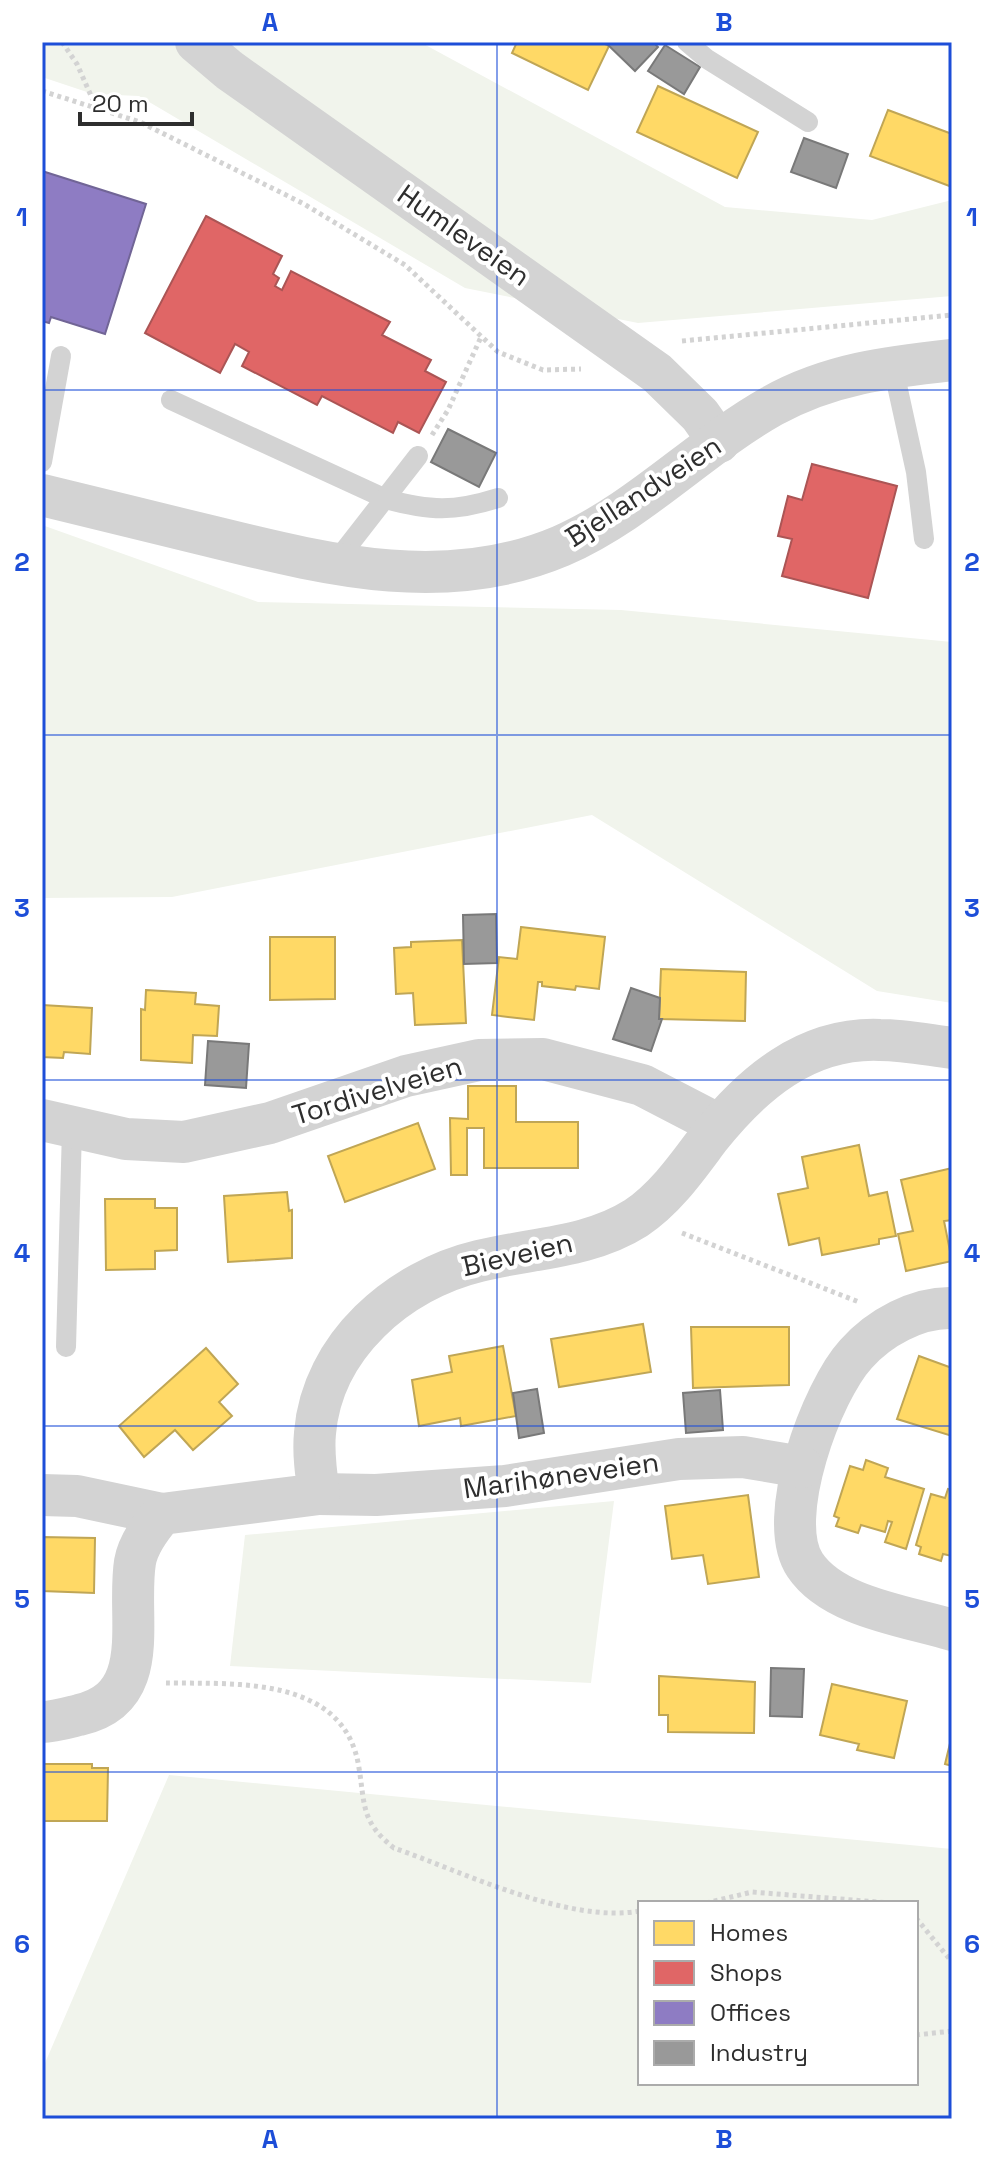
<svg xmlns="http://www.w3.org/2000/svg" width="994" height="2161" viewBox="0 0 994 2161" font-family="'Space Grotesk',sans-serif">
  <rect width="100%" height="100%" fill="#fff"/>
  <g fill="#f1f4ec" fill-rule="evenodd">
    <polygon points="42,42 420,42 725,207 872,220 952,200 952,296 638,323 465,288 139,96 93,94 42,77"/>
    <polygon points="42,525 258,602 621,610 952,642 952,1003 877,991 592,815 172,897 42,898"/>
    <polygon points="614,1501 591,1683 230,1666 245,1535"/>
    <path d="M 169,1775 L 952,1849 L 952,2119 L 42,2119 L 42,2070 ZM 916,1903 L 916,2083 L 640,2083 L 640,1903 Z"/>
  </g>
  <g fill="#ffd966" stroke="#c0a655" stroke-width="2">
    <polygon points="517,42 601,42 609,46 588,90 512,53"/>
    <polygon points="658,86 758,132 737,178 637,132"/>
    <polygon points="888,110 952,134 952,187 870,156"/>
    <polygon points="521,927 605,937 599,989 576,986 575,990 542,986 542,982 538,982 534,1020 492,1015 499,957 517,959"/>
    <polygon points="270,937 335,937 335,999 270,1000"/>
    <polygon points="462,940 466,1023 415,1025 413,993 396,994 394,948 411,947 411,942"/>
    <polygon points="661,969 746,972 745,1021 659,1019"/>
    <polygon points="146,990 196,993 195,1004 219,1006 217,1036 193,1035 192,1063 141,1060 141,1009 145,1010"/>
    <polygon points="42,1005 92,1008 90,1054 64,1052 63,1058 42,1057"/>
    <polygon points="468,1086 516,1086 516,1122 578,1122 578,1168 484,1168 484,1128 467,1128 467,1175 451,1175 450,1118 468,1119"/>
    <polygon points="418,1123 435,1169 345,1202 328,1156"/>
    <polygon points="859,1145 869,1196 887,1192 896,1236 879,1239 879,1244 822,1255 819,1238 789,1245 778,1194 808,1188 802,1157"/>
    <polygon points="952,1168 952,1220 944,1221 952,1261 906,1271 898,1234 913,1231 901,1180"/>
    <polygon points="287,1192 289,1211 292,1210 292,1258 228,1262 224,1196"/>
    <polygon points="105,1199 155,1199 155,1208 177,1208 177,1250 155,1251 155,1269 106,1270"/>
    <polygon points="643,1324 651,1372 559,1387 551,1339"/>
    <polygon points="691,1327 789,1327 789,1385 693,1388"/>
    <polygon points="503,1346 516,1416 461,1426 460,1418 419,1426 412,1380 452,1372 449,1356"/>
    <polygon points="206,1348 238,1384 219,1402 232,1416 193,1450 175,1430 144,1457 119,1426"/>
    <polygon points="919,1356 952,1368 952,1436 897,1419"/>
    <polygon points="866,1460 888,1468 885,1477 924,1489 906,1549 885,1542 892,1522 888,1521 885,1532 861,1525 858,1533 836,1526 839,1518 834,1516 850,1466 863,1470"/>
    <polygon points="948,1489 952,1490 952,1556 943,1554 941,1561 919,1554 921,1547 916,1545 931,1494 945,1498"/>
    <polygon points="748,1495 759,1577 708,1584 703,1555 672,1559 665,1506"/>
    <polygon points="42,1537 95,1538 94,1593 42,1591"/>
    <polygon points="659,1676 755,1682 754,1733 668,1732 668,1715 659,1715"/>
    <polygon points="832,1684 907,1701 894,1758 857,1750 859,1744 820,1735"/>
    <polygon points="952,1735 952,1766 945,1764"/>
    <polygon points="42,1764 92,1764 92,1768 108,1768 107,1821 42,1821"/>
  </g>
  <g fill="#e06666" stroke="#ab5555" stroke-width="2">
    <polygon points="206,216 282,256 273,274 279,278 275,286 282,290 291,271 390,322 382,335 431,360 425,371 446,382 419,433 398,422 393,433 322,396 317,405 242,366 249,352 235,344 220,373 145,333"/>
    <polygon points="812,464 897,486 868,598 782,576 792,539 778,536 788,496 802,500"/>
  </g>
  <polygon fill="#8e7cc3" stroke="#716596" stroke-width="2" points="42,171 146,204 105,334 51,317 49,323 42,321"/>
  <g fill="#999" stroke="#797979" stroke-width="2">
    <polygon points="605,42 653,42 658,47 635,71"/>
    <polygon points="665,45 700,67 684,94 648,71"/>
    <polygon points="804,138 848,154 836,188 791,172"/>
    <polygon points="448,429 496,453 479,487 431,462"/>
    <polygon points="496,914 497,963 464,964 463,915"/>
    <polygon points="631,988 660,998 659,1019 662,1019 651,1051 613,1039"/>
    <polygon points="208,1041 249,1044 246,1088 205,1085"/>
    <polygon points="537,1389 544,1433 519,1438 513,1393"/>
    <polygon points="720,1390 723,1430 686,1433 683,1393"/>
    <polygon points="771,1668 804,1669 802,1717 770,1716"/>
  </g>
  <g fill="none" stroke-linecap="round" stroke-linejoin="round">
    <g stroke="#d3d3d3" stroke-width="5" stroke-dasharray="4 4" stroke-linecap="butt">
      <polyline points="62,42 77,64 96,107"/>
      <polyline points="42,91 140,122 304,204 405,265 498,352 543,370 581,369"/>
      <polyline points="682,341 952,315"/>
      <polyline points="432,435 448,410 481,337"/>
      <polyline points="682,1233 859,1302"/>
      <path d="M 166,1683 C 234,1684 345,1675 359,1768 C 365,1805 361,1822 394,1848 C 463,1872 568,1924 640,1911"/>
      <polyline points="706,1903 752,1892 890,1903"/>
      <polyline points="916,1918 952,1962"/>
      <polyline points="916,2035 952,2031"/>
    </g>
    <g stroke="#d3d3d3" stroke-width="20">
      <polyline points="687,42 707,59 808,122"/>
      <polyline points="893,367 916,472 924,539"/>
      <path d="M 171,400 L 386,499 C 430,511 454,512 498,498"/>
      <polyline points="42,462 61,356"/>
      <polyline points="334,564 418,456"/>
      <polyline points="66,1347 72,1129"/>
    </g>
    <g stroke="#d3d3d3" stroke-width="42">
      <polyline points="196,42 229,70 657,373 700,415 719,442"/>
      <path d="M 42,495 C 101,509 159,524 218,538 C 332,566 448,594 561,546 C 639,512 699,447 772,406 C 829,374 888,367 952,360"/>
      <polyline points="42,1120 126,1139 184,1142 270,1123 406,1076 479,1060 543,1059 642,1085 719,1125"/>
      <path d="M 952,1308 C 917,1307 879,1328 856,1354 C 822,1391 774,1519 805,1565 C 833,1607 906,1616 952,1630"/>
      <polyline points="319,1494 376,1495 505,1486 679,1459 743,1457 802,1467"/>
      <polyline points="42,1495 77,1496 162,1514"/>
      <path d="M 42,1722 C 54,1722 67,1718 79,1715 C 155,1698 126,1618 135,1562 C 138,1544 151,1527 162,1514 L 319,1494 C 316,1474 313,1453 315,1433 C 322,1346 399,1280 479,1261 C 531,1248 589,1248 636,1218 C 666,1198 688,1166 709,1138 C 752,1084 806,1037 880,1040 C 904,1040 928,1045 952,1048"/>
    </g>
  </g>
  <path fill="none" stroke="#1d4ed8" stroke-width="2" stroke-opacity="0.55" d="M 497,42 L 497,2119M 42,390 L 952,390M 42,735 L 952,735M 42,1080 L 952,1080M 42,1426 L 952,1426M 42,1772 L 952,1772"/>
  <g text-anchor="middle" stroke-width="8" stroke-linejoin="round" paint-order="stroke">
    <g font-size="28" fill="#2e2e2e" stroke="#fff">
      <text transform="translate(464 235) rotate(35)" y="10">Humleveien</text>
      <text transform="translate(643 491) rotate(-33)" y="10">Bjellandveien</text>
      <text transform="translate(377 1090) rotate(-17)" y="10">Tordivelveien</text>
      <text transform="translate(517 1254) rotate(-13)" y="10">Bieveien</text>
      <text transform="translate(561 1475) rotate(-8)" y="10">Marihøneveien</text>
    </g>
  </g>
  <rect width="994" height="2161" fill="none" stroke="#ffffff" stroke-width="88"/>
  <rect x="638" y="1901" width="280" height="184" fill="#ffffff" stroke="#ababab" stroke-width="2"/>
  <rect x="654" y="1921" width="40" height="24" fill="#ffd966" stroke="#ababab" stroke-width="2"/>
  <text x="710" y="1941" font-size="24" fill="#2e2e2e">Homes</text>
  <rect x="654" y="1961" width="40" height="24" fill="#e06666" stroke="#ababab" stroke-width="2"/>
  <text x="710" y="1981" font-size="24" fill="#2e2e2e">Shops</text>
  <rect x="654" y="2001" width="40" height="24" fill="#8e7cc3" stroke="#ababab" stroke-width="2"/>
  <text x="710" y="2021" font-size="24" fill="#2e2e2e">Offices</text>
  <rect x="654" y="2041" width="40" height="24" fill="#999999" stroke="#ababab" stroke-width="2"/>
  <text x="710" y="2061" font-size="24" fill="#2e2e2e">Industry</text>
  <path d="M80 112v12h112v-12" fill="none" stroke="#2e2e2e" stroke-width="4"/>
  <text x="92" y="112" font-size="24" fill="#2e2e2e" stroke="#ffffff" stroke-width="6" paint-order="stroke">20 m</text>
  <rect x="44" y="44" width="906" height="2073" fill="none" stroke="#1d4ed8" stroke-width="3"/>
  <g font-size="26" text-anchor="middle" font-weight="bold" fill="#1d4ed8">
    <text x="270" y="31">A</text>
    <text x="724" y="31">B</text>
    <text x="22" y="226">1</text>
    <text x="972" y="226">1</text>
    <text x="22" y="571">2</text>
    <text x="972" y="571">2</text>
    <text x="22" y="917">3</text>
    <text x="972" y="917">3</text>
    <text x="22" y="1262">4</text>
    <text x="972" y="1262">4</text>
    <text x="22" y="1608">5</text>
    <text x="972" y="1608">5</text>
    <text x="22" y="1953">6</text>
    <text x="972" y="1953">6</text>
    <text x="270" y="2148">A</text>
    <text x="724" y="2148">B</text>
  </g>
</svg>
